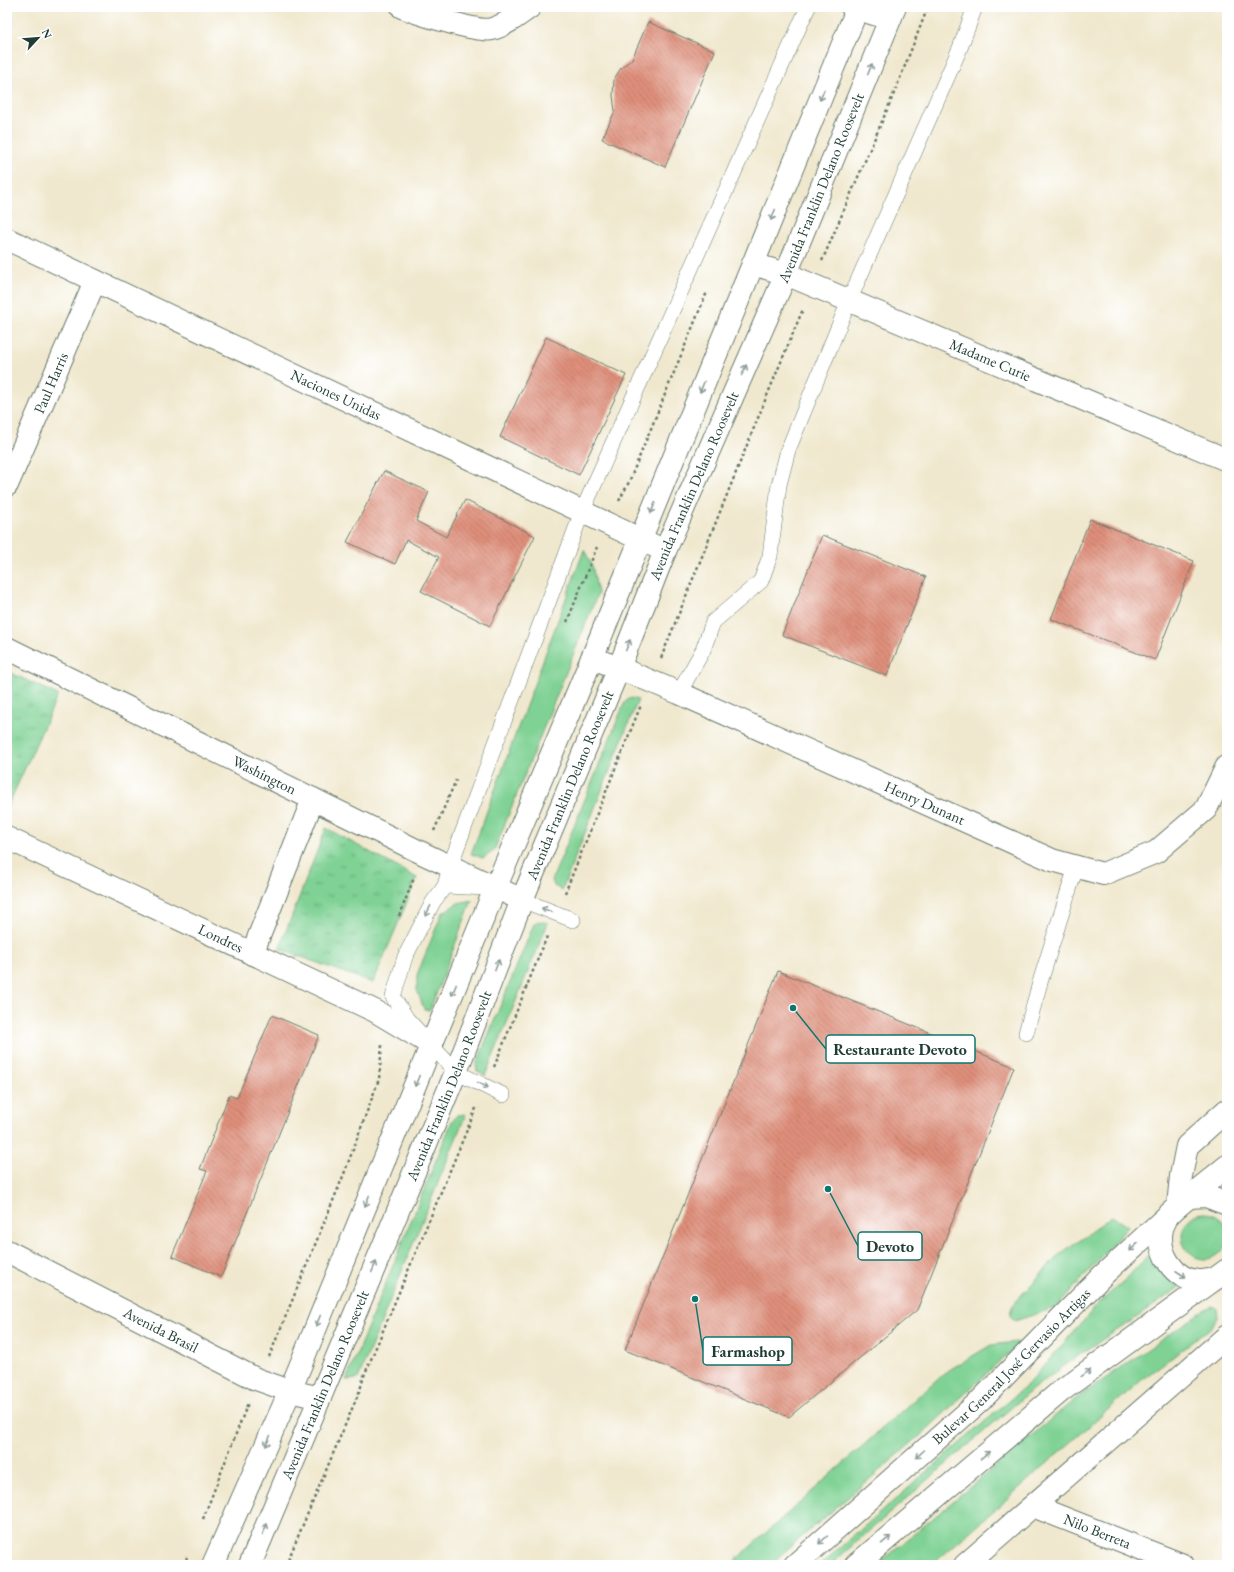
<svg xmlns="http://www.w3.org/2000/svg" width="1234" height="1572" viewBox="0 0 1234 1572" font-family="'EB Garamond',serif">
  <defs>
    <pattern id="park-tufts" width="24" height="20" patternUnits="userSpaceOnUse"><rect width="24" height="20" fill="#7fd294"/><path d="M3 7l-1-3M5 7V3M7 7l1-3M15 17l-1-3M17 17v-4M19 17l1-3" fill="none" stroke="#67ac7a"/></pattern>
    <pattern id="building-back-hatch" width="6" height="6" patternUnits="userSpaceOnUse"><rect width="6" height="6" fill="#df8f7a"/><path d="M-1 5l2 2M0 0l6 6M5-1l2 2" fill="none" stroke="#b47665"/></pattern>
  </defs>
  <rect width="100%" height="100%" fill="#fff"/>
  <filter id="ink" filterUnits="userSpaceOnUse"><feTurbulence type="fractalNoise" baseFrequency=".025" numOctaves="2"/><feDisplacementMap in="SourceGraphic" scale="8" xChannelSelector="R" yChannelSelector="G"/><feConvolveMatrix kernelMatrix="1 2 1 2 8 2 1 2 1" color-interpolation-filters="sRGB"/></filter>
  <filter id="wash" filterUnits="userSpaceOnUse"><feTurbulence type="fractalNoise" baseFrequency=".012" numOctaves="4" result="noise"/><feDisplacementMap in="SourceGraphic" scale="16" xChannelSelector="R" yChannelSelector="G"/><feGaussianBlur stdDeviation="0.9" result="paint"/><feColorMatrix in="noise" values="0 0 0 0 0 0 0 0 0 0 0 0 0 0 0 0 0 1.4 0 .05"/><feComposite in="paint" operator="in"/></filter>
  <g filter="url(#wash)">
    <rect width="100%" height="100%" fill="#f0e8ce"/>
    <g fill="#7fd294" stroke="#4f8864">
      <polygon points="584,550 592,565 598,593 494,851 483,858 471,854"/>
      <polygon points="632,698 638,700 562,890 554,886 552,880 624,704 628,699"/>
      <polygon points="472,900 430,1010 424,1009 417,990 417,975 442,913 458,903"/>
      <polygon points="538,921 548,923 485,1076 477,1071 476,1065 534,924"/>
      <polygon points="466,1114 358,1379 346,1380 452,1121 457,1115"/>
      <circle cx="1205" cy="1236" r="23"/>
      <polygon points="1112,1216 1128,1227 1057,1307 1015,1321 1010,1316 1012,1305 1060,1254"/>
      <polygon points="1152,1251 1181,1286 1136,1318 1076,1357 1033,1389 830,1565 820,1565 1028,1384 1099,1303 1127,1278"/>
      <polygon points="1213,1306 1217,1309 1218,1315 1213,1326 1144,1378 932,1565 877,1565 1074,1400 1206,1309"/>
      <polygon points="1016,1342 1020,1345 987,1373 920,1436 769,1565 730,1565 944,1373 991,1345"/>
    </g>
    <g fill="url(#park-tufts)" stroke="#4f8864">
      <polygon points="7,671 58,695 7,808"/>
      <polygon points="326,828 417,878 373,983 279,949"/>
    </g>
    <g id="blocks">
      <g fill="url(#building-back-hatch)">
        <polygon points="648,22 715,51 665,167 602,139 615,111 613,96 614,79 621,68 632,59"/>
        <polygon points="546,337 626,375 579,475 500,437"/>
        <polygon points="384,471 429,492 416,521 446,537 465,500 535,536 490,626 421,591 439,557 406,540 395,564 347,542"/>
        <polygon points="1090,519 1194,561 1155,660 1051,619"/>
        <polygon points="822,535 926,577 887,676 782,635"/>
        <polygon points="778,971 1014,1067 917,1310 789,1417 625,1350"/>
        <polygon points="272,1015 319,1035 221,1277 172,1256 207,1171 200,1169 229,1095 237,1098"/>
      </g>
    </g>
  </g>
  <g filter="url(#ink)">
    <use href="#blocks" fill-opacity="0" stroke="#68796a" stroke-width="1"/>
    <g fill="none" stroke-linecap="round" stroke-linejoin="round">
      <g stroke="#68796a" stroke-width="16">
        <g id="service">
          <polyline points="679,693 703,650 713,622 761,581 770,556 779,485 788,450 849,301 960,48 975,7"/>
          <polyline points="445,886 450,866 582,512 808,7"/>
          <polyline points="488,888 445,886 433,902 405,957 393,997 407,1019 456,1072 503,1095"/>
          <polyline points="522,900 573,920"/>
          <polyline points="1026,1033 1041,979 1076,867"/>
        </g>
      </g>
      <g stroke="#68796a" stroke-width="24">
        <g id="minor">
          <path d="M 402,7 C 417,13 479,33 492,29 C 506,25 519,15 530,7"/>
          <polyline points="852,7 890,19"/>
          <path id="s1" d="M 753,264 L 786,274 L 1227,460"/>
          <path id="s2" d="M 7,485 L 95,281"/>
          <path id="s3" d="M 7,648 L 424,854 L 522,900"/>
          <path id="s4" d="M 592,658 L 619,668 L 679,693 L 1052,860 L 1103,874 L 1156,852 L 1206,809 L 1227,766"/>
          <path id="s5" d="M 7,838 L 375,1011 L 432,1045"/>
          <polyline points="252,954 313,799"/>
          <polyline points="1178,1206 1181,1176 1187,1146 1227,1110"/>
          <path id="s6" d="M 1033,1506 L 1183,1565"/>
          <polyline points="965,1565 1227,1336"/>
        </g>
      </g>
      <g stroke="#68796a" stroke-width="24">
        <g id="tertiary">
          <path id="s7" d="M 7,239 L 665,551"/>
          <path id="s8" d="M 7,1251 L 256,1379 L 290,1391 L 320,1398"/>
        </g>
      </g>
      <g stroke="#68796a" stroke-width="24">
        <g id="secondary">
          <polyline points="1189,1197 1206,1196 1227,1204"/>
          <path d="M 1168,1215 C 1166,1220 1163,1225 1162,1229 C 1157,1253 1174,1280 1199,1281 C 1204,1281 1210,1280 1215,1279"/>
          <polyline points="213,1565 290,1391 495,889 592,658 858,7"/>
          <path id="s9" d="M 250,1565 L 456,1072 L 522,900 L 619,668 L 665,551 L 786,274 L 895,7"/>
          <path id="s10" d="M 795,1565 L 980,1401 L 1103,1275 L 1178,1206 L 1227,1166"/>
          <polyline points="856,1565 1061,1391 1227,1270"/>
        </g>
      </g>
      <g stroke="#68796a" stroke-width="2.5" stroke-dasharray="3 3" stroke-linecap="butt">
        <polyline points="822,261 895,91 928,7"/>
        <polyline points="619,501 629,482 707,292"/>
        <polyline points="567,622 597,547"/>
        <polyline points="661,658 764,403 803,309"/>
        <polyline points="434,831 456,780"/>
        <polyline points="565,893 641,705"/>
        <polyline points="399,916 414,878"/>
        <polyline points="494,1067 548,934"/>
        <polyline points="269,1357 344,1174 379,1079 382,1045"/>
        <polyline points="203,1519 248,1403"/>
        <polyline points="184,1565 187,1557"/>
        <polyline points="286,1565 360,1390 364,1376 477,1106"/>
      </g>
      <use href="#service" stroke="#fff" stroke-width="15"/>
      <use href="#minor" stroke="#fff" stroke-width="22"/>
      <use href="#tertiary" stroke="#fff" stroke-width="22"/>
      <use href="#secondary" stroke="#fff" stroke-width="22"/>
    </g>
    <defs><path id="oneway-shaft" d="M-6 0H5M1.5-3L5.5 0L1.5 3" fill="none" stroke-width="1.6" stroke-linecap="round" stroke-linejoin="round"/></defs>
    <g stroke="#8f9e9a">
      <use href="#oneway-shaft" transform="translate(870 69) rotate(-68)"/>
      <use href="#oneway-shaft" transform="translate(822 95) rotate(112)"/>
      <use href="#oneway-shaft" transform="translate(773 215) rotate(112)"/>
      <use href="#oneway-shaft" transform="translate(744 370) rotate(-66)"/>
      <use href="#oneway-shaft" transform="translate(702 387) rotate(112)"/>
      <use href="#oneway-shaft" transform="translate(653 508) rotate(112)"/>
      <use href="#oneway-shaft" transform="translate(628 645) rotate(-68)"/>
      <use href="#oneway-shaft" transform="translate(547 910) rotate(-159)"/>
      <use href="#oneway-shaft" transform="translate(428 911) rotate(117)"/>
      <use href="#oneway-shaft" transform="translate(497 965) rotate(-69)"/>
      <use href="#oneway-shaft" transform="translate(454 990) rotate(112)"/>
      <use href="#oneway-shaft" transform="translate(417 1081) rotate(112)"/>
      <use href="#oneway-shaft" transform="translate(483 1085) rotate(26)"/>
      <use href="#oneway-shaft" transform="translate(367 1201) rotate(112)"/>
      <use href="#oneway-shaft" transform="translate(1134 1247) rotate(137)"/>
      <use href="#oneway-shaft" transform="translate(374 1267) rotate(-67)"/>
      <use href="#oneway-shaft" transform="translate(1181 1274) rotate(33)"/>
      <use href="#oneway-shaft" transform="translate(318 1321) rotate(112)"/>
      <use href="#oneway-shaft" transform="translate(1086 1373) rotate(-36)"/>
      <use href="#oneway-shaft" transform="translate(268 1441) rotate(114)"/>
      <use href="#oneway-shaft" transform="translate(920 1454) rotate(138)"/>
      <use href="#oneway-shaft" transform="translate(985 1455) rotate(-40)"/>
      <use href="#oneway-shaft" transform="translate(265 1529) rotate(-67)"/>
      <use href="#oneway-shaft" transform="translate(823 1540) rotate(138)"/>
      <use href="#oneway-shaft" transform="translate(886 1540) rotate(-40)"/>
    </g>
  </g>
  <g text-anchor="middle" stroke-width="3" stroke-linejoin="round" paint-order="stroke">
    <g font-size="15" fill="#1f3d34" stroke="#fff">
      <text dy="5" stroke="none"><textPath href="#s9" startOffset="1491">Avenida Franklin Delano Roosevelt</textPath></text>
      <text dy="5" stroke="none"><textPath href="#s1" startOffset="256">Madame Curie</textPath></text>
      <text dy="5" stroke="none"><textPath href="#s2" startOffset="111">Paul Harris</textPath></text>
      <text dy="5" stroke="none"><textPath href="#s7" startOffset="364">Naciones Unidas</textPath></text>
      <text dy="5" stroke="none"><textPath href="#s9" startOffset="1167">Avenida Franklin Delano Roosevelt</textPath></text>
      <text dy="5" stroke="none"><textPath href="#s3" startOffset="287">Washington</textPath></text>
      <text dy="5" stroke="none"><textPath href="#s9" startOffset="843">Avenida Franklin Delano Roosevelt</textPath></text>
      <text dy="5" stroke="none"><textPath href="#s4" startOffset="363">Henry Dunant</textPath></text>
      <text dy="5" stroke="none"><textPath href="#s5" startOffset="236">Londres</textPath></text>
      <text dy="5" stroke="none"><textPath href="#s9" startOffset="519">Avenida Franklin Delano Roosevelt</textPath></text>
      <text dy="5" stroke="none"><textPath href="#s8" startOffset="173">Avenida Brasil</textPath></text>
      <text dy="5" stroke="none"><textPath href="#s10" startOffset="294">Bulevar General José Gervasio Artigas</textPath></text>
      <text dy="5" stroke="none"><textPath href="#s9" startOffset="195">Avenida Franklin Delano Roosevelt</textPath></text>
      <text dy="5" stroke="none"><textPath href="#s6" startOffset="69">Nilo Berreta</textPath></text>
    </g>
  </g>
  <path fill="none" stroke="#0f766e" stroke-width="1.5" d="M793 1008L826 1049M828 1189L858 1246M695 1299L703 1351"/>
  <g fill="#0f766e" stroke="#fff" stroke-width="1.5">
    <circle cx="793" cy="1008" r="4"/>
    <circle cx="828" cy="1189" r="4"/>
    <circle cx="695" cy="1299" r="4"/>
  </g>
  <g fill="#fff" stroke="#0f766e" stroke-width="1.5">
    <rect x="826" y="1035" width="149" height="28" rx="4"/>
    <rect x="858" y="1232" width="64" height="28" rx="4"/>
    <rect x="703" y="1337" width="89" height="28" rx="4"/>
  </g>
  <g font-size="16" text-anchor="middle" font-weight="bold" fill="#1f3d34">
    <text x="900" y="1055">Restaurante Devoto</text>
    <text x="890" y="1252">Devoto</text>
    <text x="748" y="1357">Farmashop</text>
  </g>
  <rect width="1234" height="1572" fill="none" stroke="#fff" stroke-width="24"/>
  <g transform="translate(38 38) rotate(64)" stroke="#ffffff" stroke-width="3" paint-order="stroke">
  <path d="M0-3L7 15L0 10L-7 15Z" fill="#1f3d34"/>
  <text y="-6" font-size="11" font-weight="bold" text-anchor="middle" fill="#1f3d34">N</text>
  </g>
</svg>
